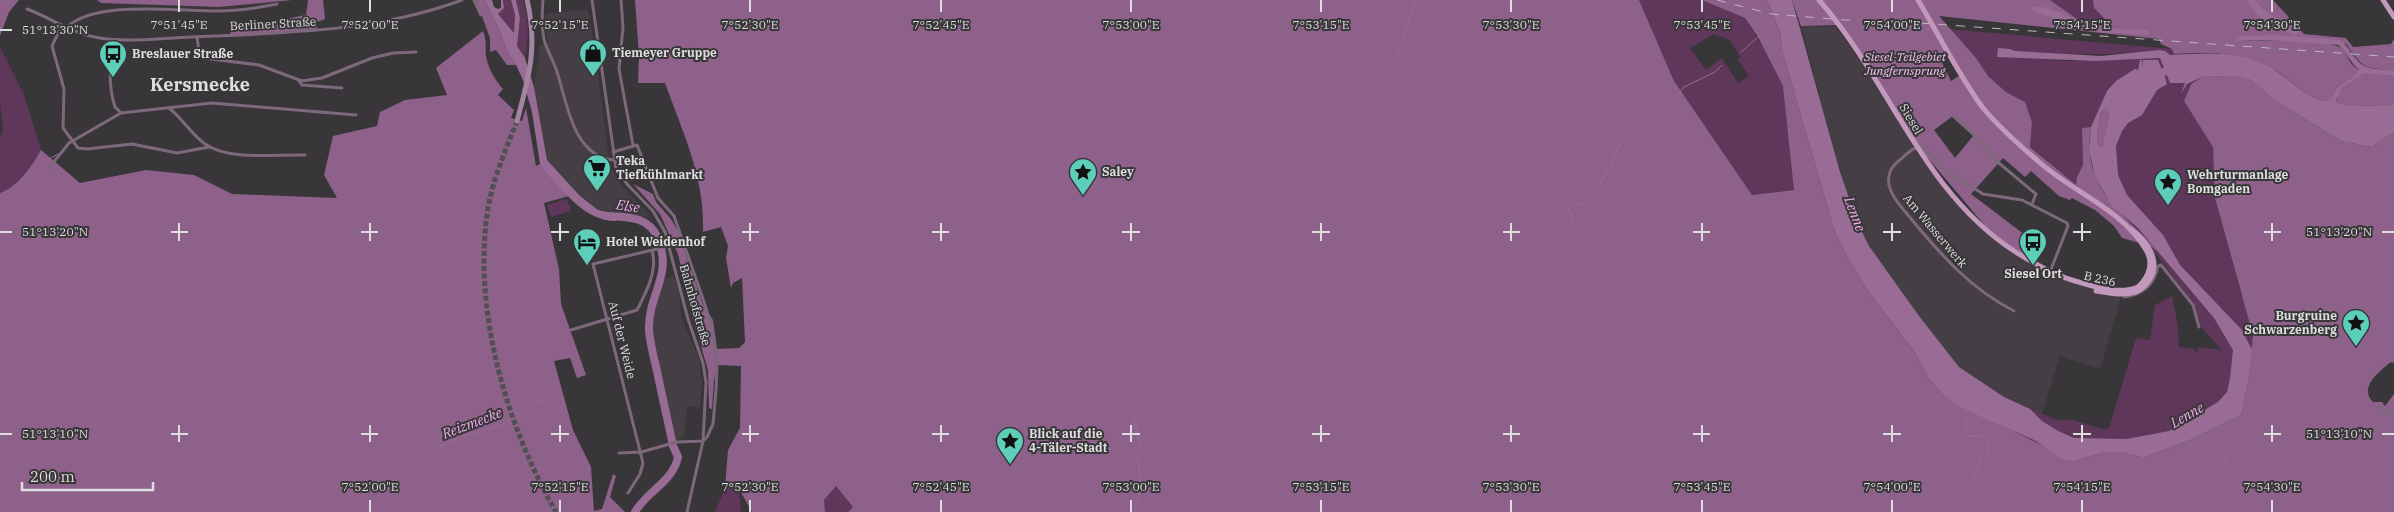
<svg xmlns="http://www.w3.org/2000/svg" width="2394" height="512" viewBox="0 0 2394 512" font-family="'IBM Plex Serif',serif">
  <rect width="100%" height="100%" fill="#383638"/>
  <g fill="#453e44">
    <polygon points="587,9 588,10 595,53 610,167 624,188 651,216 648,217 598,210 580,196 547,160 534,87 540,45 548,43 545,14"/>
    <polygon points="1801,26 1836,27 1873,77 1917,145 1972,218 2023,257 2054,271 2095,285 2124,288 2100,369 2060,356 2042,414 2004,397 1959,367 1919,316 1869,246 1858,224 1840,172"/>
    <polygon points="674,276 680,297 681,318 699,358 702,383 700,407 687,406 684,438 675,440 654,352 652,329 653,316 665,278"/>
  </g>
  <g fill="#5e375a" fill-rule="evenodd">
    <polygon points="503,0 511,0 515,15 514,33 498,14 504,8"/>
    <path d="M 516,0 L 523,0 C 529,19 529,39 525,58 L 517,46 L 520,18 Z"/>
    <path d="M 1639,0 L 1702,0 L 1745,18 L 1766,52 L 1798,20 L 1841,177 L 1856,220 L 1867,244 L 1909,304 L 1957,367 L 2005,398 L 2057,420 L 2072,420 L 2103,429 L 2109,428 L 2136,338 L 2150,340 L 2155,305 L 2172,296 L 2178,326 L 2179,347 L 2195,349 L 2195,353 L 2197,352 L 2199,347 L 2222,350 L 2201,327 L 2194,304 L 2150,246 L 2156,251 L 2129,220 L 2094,119 L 2091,127 L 2082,128 L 2083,165 L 2077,177 L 2076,186 L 2030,146 L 2032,122 L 2025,102 L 2006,92 L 1988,76 L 1976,58 L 1949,29 L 2172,49 L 2175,54 L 2394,65 L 2394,137 L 2191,83 L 2184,101 L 2213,146 L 2215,198 L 2242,297 L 2257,305 L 2271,402 L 2059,482 L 1794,183 L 1794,190 L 1752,195 L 1674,81 ZM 1714,34 L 1730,40 L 1740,57 L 1737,59 L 1749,76 L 1738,83 L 1722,58 L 1706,70 L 1690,48 ZM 2010,49 L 2015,51 C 2057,54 2097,56 2139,52 L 2139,59 L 2069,61 L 2012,57 Z"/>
    <polygon points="2050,0 2093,0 2094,8 2115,27 2080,21"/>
    <path d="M 0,47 L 24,95 L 41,150 C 31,167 19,186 0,193 L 0,136 L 3,130 L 0,101 Z"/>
    <polygon points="567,199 571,211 551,217 547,205"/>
    <polygon points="836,486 853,507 848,512 825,512 824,500"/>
    <polygon points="725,488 739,489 741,512 715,512"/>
  </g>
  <g fill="#8e618a" fill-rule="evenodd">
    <polygon points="0,0 19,0 9,12 0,36"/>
    <polygon points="97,0 292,0 219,7 101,3"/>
    <polygon points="308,0 323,0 325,19 317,22 317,29 275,34 230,34 231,29 306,15"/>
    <polygon points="476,0 485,0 500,32 508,53 516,65 507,65 496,50 490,52 490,38"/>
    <path d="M 635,0 L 1639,0 L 1674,81 L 1752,195 L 1794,190 L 1783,86 L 1758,37 L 1745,18 L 1702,0 L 1767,0 L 1780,32 L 1782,50 L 1835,232 L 1850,262 L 1867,290 L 1914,351 L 1929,379 L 1945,397 L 2074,461 L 2105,452 L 2122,452 L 2143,458 L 2190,440 L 2241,415 L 2249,377 L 2253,335 L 2215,198 L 2213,147 L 2184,101 L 2191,84 L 2204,76 L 2239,77 L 2251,80 L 2277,102 L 2341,141 L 2372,147 L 2394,132 L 2394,363 L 2391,362 C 2380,371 2358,387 2373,402 L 2382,402 L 2385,406 L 2394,394 L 2394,512 L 848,512 L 853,507 L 836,486 L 824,500 L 825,512 L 752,512 L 739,489 L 725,488 L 728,450 L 740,428 L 741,366 L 718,365 L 714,380 L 712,409 L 709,408 L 708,370 L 692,316 L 678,254 L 660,214 L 633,184 L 653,194 L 656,202 L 671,219 L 678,231 L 703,305 L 713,320 L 717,349 L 739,348 L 745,342 L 742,278 L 733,283 L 731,288 L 726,258 L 728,246 L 721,227 L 703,232 C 705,178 683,133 665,83 L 638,83 L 639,56 Z"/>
    <path d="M 1792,0 L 2050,0 L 2080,21 L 2113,27 L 2094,8 L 2093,0 L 2273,0 L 2304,34 L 2346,38 L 2353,47 L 2391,44 L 2394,39 L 2394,70 C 2363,68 2364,69 2346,44 L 2237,36 L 2237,41 C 2259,41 2326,37 2343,49 L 2352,65 L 2359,70 C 2355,79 2346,79 2339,86 C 2333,92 2333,98 2324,101 C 2303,96 2288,76 2269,66 C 2239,52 2207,52 2174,54 L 2172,49 L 2161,44 L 2159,39 L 1939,16 L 1976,58 L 1988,76 L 2006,92 L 2025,102 L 2032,122 L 2030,147 L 2076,185 L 2077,177 L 2083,165 L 2082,128 L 2091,127 C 2081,191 2123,210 2158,252 L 2150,246 L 2122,238 L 2114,226 L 2095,210 L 2072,198 L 2070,200 L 2059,196 L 2031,171 L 2025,177 L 2003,158 L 1971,194 L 2033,241 L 2023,257 L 1997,240 L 1917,145 L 1840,25 L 1801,26 ZM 1948,50 L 1962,74 L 1951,81 L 1938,55 ZM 1953,116 L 1974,135 L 1955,158 L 1934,130 Z"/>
    <path d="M 483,31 C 487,40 485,47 486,56 C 488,68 495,80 503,89 L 498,95 L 514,110 L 511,118 L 522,121 L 526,108 L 536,166 L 540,164 L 569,196 L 544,203 L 559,269 L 561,304 L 586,375 L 577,378 L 570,358 L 554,361 L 573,430 L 591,467 L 594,511 L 602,509 L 613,474 L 616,476 L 610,497 L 625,512 L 0,512 L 0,193 C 19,186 31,167 41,150 L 80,183 L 146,170 L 194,175 L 232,194 L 337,198 L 324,175 L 333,136 L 377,126 L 380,112 L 405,100 L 447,95 L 436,68 Z"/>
    <path d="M 2364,72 L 2394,76 L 2394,105 L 2354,106 L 2337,103 C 2334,87 2355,81 2364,72 Z"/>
    <polygon points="2107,109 2109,117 2102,147 2098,145 2097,134 2101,111"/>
  </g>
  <g fill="#996c95" fill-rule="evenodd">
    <path d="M 485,0 L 492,0 L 494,7 L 498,9 L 501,8 L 501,0 L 503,0 L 504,8 L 498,14 L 514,33 L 515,15 L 511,0 L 516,0 L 520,18 L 517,46 L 525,58 L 534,87 L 547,160 L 580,196 L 598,210 L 617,214 L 616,221 C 584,221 564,191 544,170 L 540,164 L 532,112 L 523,80 L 516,65 L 508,53 L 500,32 Z"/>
    <path d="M 1767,0 L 1792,0 L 1840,172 L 1858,224 L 1869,246 L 1919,316 L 1959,367 L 2004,397 L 2030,409 L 2042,421 L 2058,431 L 2074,438 L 2127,439 L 2169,431 L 2218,402 L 2227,392 L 2230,379 L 2233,350 L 2214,318 L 2138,228 L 2112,206 L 2095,177 L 2089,150 L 2091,127 L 2107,91 L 2116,81 L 2135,69 L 2138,70 L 2140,60 L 2142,60 L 2143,67 L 2143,60 L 2158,60 L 2162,70 L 2157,73 L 2159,75 L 2164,74 L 2167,84 L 2157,90 L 2142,115 L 2128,123 L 2122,131 L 2116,146 L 2118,175 L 2127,195 L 2163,235 L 2180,265 L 2242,330 L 2252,350 L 2249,377 L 2241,415 L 2190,440 L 2143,458 L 2122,452 L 2105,452 L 2074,461 L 2067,460 L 2060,458 L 2036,441 L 1966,410 L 1945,397 L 1929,379 L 1914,351 L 1867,290 L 1850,262 L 1835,232 L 1782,50 L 1780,32 ZM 2107,109 L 2109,117 L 2102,147 L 2098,145 L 2097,134 L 2101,111 Z"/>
    <path d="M 2034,6 C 2052,6 2078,22 2097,27 C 2114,30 2132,29 2149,30 L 2149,35 L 2099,32 L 2034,12 L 2032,10 Z"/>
    <path d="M 2276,35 L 2339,40 C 2348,45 2350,52 2357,60 C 2365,71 2382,69 2394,70 L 2394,76 L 2364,73 L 2342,88 L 2336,100 L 2337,103 L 2354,106 L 2394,105 L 2394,132 L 2372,147 L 2341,141 L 2277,102 L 2251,80 L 2239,77 L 2204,76 L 2187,84 L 2181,94 L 2185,83 L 2170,83 L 2160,58 L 2095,61 L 1997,57 L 1998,48 L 2010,49 L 2015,51 L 2101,56 L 2159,50 L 2165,51 L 2170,55 C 2203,53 2239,50 2269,66 C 2288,77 2303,96 2324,101 C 2333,98 2333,92 2339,86 C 2346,79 2355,79 2359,69 C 2350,63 2347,52 2338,45 L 2269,40 L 2236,41 L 2237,36 Z"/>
  </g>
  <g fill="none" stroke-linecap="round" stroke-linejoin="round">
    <g stroke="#996c95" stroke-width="1">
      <polyline points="1404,36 1415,0"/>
      <polyline points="1740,53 1759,36 1783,55"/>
      <polyline points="1397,54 1399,49"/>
      <polyline points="1673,101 1684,87 1715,72 1722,65"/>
      <polyline points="49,159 58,154"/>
      <polyline points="1574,205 1584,204 1591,198 1611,165 1620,143 1640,126 1654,118 1668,105"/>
      <polyline points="1567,224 1572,221 1572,214 1568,208"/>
      <polyline points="1966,410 1967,429"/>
      <polyline points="1134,417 1140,446"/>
      <polyline points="1967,436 1981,436 1988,440 1988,452 1981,458 1980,465 1972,482"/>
      <polyline points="435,449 460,437 502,425 523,409 541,400"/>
      <polyline points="2225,462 2226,453"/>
      <polyline points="1135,512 1141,483 1137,453"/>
    </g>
    <g stroke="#996c95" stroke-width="8">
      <path d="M 2251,0 C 2260,17 2277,23 2295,31"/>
      <polyline points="2149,77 2175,68"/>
      <path d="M 607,216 C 628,217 648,216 658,238 C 673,277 648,293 649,330 C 650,344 654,358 657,371 C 662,396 668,421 673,446 L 678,457 C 673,482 647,491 635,512"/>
    </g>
    <path stroke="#514f51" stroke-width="5" stroke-dasharray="5 2.5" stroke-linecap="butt" d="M 517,121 C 506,149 493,179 488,208 C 472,309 506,425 556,512"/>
    <g stroke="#7d697b" stroke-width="3">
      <polyline points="474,0 481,15"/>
      <path d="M 543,0 C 542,13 541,30 545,43 C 549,54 555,64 558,75 C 567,104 574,157 614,160"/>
      <polyline points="592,0 616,168 627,184 653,211 665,232 688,319 703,363 706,383 703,441 687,512"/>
      <polyline points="621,0 623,27 619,69 633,145"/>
      <path d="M 27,9 C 49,17 68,31 90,36 C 123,44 158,38 192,37 C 283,33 376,32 462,0"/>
      <polyline points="62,25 52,46 64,89 63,128 78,148 87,149 132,144 177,153 209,147"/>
      <path d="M 67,27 C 96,0 175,11 217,11 C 237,11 257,8 277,4"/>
      <polyline points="197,37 199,52 203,58 259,65 302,81 322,78 372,58 393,53 416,52"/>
      <path d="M 117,40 C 109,62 108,85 115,107 L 121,113 L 212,103 L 356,115"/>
      <polyline points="299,81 302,85 342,88"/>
      <path d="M 169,108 C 182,118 191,134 205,144 C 229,161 276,154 305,155"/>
      <polyline points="1953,116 1974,135 1994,159 2036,194 2032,204"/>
      <polyline points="613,152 637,145 658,198 674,216 702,296 712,327 717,366 716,390 713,424 707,437 703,441 677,442 641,452 619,453"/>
      <polyline points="49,168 69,143 121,113"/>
      <path d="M 2124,297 C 2142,295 2154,286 2158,266 L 2161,265 L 2193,305 L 2199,327"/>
      <path d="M 2014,311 C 1971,289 1942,256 1912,220 C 1904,210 1892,198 1889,185 C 1887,174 1892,165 1901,159 C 1907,154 1915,145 1923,147 L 1944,169 L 1983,194 L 2022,200 L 2067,223 L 2068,226 L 2050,272"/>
      <path d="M 571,330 L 637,310 C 646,293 658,270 652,251"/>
      <polyline points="2378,406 2385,412 2394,414"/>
      <polyline points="628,493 640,474 643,463 593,264 670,246"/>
    </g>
    <path stroke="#a484a0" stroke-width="5" d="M 517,121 C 529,77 538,46 527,0"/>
    <g stroke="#c298bd" stroke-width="5">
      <path d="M 1819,0 C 1891,82 1922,193 2017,253 C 2035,264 2054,275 2075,281 C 2096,287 2117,295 2138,287 C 2149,277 2154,263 2146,250 C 2121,208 2072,192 2038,161 C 2019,145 1999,127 1983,108 C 1959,76 1939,35 1918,0"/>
      <polyline points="2383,0 2394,17"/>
      <path d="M 2096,291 C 2109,293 2122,296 2135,292 C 2142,290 2146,285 2150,279 C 2161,260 2147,241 2131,229"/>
    </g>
    <g stroke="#bbbabb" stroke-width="1" stroke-dasharray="9 9" stroke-linecap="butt">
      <polyline points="1717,0 1771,14 1858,21"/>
      <polyline points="1920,23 2394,57"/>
    </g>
  </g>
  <path fill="none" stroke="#dfdedf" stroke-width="2" d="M 179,0 L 179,12M 370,0 L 370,12M 560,0 L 560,12M 750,0 L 750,12M 941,0 L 941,12M 1131,0 L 1131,12M 1321,0 L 1321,12M 1511,0 L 1511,12M 1702,0 L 1702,12M 1892,0 L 1892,12M 2082,0 L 2082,12M 2272,0 L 2272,12M 0,30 L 12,30M 179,223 L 179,241M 370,223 L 370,241M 560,223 L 560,241M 750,223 L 750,241M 941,223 L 941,241M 1131,223 L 1131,241M 1321,223 L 1321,241M 1511,223 L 1511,241M 1702,223 L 1702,241M 1892,223 L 1892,241M 2082,223 L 2082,241M 2272,223 L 2272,241M 0,232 L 12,232M 171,232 L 188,232M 361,232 L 378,232M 551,232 L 569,232M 742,232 L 759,232M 932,232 L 949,232M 1122,232 L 1140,232M 1312,232 L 1330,232M 1503,232 L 1520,232M 1693,232 L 1710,232M 1883,232 L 1901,232M 2073,232 L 2091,232M 2264,232 L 2281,232M 2382,232 L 2394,232M 179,425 L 179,442M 370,425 L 370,442M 560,425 L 560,442M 750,425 L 750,442M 941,425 L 941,442M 1131,425 L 1131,442M 1321,425 L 1321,442M 1511,425 L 1511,442M 1702,425 L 1702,442M 1892,425 L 1892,442M 2082,425 L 2082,442M 2272,425 L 2272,442M 0,434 L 12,434M 171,434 L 188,434M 361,434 L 378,434M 551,434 L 569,434M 742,434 L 759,434M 932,434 L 949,434M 1122,434 L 1140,434M 1312,434 L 1330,434M 1503,434 L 1520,434M 1693,434 L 1710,434M 1883,434 L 1901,434M 2073,434 L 2091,434M 2264,434 L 2281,434M 2382,434 L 2394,434M 370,500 L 370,512M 560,500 L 560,512M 750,500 L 750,512M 941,500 L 941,512M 1131,500 L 1131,512M 1321,500 L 1321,512M 1511,500 L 1511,512M 1702,500 L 1702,512M 1892,500 L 1892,512M 2082,500 L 2082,512M 2272,500 L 2272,512"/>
  <defs>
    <g id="shop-pin" transform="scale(1.4375)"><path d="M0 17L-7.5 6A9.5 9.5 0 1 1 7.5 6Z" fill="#5cceba" stroke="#383638"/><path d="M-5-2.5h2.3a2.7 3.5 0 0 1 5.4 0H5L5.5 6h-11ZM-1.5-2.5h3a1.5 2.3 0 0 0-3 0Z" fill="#111"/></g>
    <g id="bus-pin" transform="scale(1.4375)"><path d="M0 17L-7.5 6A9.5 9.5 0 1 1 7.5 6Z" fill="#5cceba" stroke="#383638"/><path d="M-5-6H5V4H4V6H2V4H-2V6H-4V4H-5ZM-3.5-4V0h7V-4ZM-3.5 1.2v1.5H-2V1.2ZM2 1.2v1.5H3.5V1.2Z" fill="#111"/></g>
    <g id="supermarket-pin" transform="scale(1.4375)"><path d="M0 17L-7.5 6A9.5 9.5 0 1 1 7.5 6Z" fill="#5cceba" stroke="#383638"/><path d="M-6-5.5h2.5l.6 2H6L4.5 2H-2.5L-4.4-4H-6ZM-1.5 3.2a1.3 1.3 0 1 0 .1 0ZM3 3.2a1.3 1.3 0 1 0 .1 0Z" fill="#111"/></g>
    <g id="sight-pin" transform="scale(1.4375)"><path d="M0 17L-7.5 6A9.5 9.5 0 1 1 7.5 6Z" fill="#5cceba" stroke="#383638"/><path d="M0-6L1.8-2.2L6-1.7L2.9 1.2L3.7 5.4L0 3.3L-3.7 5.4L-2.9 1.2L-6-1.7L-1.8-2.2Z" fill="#111"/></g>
    <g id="hotel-pin" transform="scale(1.4375)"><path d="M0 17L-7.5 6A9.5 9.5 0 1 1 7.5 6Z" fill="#5cceba" stroke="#383638"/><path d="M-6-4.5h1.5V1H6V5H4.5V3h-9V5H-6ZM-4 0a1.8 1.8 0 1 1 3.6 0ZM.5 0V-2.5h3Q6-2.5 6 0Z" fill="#111"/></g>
  </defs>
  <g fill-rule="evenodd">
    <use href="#shop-pin" x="593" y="53"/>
    <use href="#bus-pin" x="113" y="54"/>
    <use href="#supermarket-pin" x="597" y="168"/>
    <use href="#sight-pin" x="1083" y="172"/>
    <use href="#sight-pin" x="2168" y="182"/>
    <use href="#hotel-pin" x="587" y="242"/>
    <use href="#bus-pin" x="2033" y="242"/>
    <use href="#sight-pin" x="2356" y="323"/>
    <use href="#sight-pin" x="1010" y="441"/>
  </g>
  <g text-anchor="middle" stroke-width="4" stroke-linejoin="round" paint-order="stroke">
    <g font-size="12" fill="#dfdedf" stroke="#383638">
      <text transform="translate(273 24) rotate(-3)" y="4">Berliner Straße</text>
      <text transform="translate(1911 119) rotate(59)" y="4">Siesel</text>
      <text transform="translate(1935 231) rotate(50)" y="4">Am Wasserwerk</text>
      <text transform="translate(2100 279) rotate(13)" y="4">B 236</text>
      <text transform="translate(695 305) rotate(74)" y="4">Bahnhofstraße</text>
      <text transform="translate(622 340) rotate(76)" y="4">Auf der Weide</text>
    </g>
    <g font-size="12" font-weight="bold" fill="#dfdedf" stroke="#383638" text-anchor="start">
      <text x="612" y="57">Tiemeyer Gruppe</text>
      <text x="132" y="58">Breslauer Straße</text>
      <text x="616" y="165">Teka<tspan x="616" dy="14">Tiefkühlmarkt</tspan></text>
      <text x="1102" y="176">Saley</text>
      <text x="2187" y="179">Wehrturmanlage<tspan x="2187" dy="14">Bomgaden</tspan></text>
      <text x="606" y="246">Hotel Weidenhof</text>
      <text x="2033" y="278" text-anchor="middle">Siesel Ort</text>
      <text x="2337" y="320" text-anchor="end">Burgruine<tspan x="2337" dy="14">Schwarzenberg</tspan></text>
      <text x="1029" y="438">Blick auf die<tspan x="1029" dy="14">4-Täler-Stadt</tspan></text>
    </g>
    <g font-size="12" font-style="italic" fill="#f8c1f2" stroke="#383638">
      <text x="1905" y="61">Siesel-Teilgebiet<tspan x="1905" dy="14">Jungfernsprung</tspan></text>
    </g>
    <g font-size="14" font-style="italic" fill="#f1adea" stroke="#383638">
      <text transform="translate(628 206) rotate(9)" y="5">Else</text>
      <text transform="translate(1855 214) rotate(69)" y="5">Lenne</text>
      <text transform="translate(2187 415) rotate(-30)" y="5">Lenne</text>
      <text transform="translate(472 423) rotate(-21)" y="5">Reizmecke</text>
    </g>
    <g font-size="18" font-weight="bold" fill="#dfdedf" stroke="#383638">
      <text x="200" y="91">Kersmecke</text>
    </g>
  </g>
  <g font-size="12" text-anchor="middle" fill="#dfdedf" stroke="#383638" stroke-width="4" stroke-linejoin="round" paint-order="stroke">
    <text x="179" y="29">7°51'45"E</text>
    <text x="370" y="29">7°52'00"E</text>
    <text x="560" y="29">7°52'15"E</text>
    <text x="750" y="29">7°52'30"E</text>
    <text x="941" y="29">7°52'45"E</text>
    <text x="1131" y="29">7°53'00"E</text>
    <text x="1321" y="29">7°53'15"E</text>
    <text x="1511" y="29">7°53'30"E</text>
    <text x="1702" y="29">7°53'45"E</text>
    <text x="1892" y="29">7°54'00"E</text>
    <text x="2082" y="29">7°54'15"E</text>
    <text x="2272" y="29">7°54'30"E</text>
    <text x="55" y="34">51°13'30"N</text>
    <text x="55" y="236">51°13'20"N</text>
    <text x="2339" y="236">51°13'20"N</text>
    <text x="55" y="438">51°13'10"N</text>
    <text x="2339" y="438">51°13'10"N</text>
    <text x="370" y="491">7°52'00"E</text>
    <text x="560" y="491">7°52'15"E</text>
    <text x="750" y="491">7°52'30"E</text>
    <text x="941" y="491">7°52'45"E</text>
    <text x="1131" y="491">7°53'00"E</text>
    <text x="1321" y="491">7°53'15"E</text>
    <text x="1511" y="491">7°53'30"E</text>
    <text x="1702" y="491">7°53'45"E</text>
    <text x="1892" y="491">7°54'00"E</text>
    <text x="2082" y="491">7°54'15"E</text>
    <text x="2272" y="491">7°54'30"E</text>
  </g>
  <path d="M22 482v8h131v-8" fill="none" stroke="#dfdedf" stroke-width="2.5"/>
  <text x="30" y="482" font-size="15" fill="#dfdedf" stroke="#383638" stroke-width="4" paint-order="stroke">200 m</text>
</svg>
